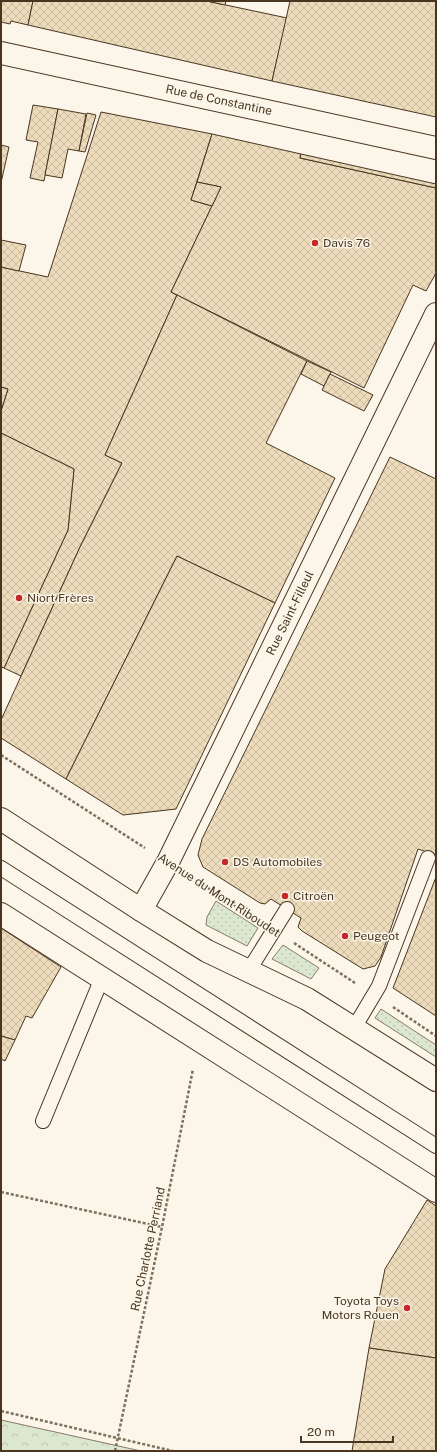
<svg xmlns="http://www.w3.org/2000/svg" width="437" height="1452" viewBox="0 0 437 1452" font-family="'Public Sans',sans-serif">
  <defs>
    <pattern id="grass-dots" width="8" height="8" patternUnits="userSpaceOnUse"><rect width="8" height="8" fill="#dce7d0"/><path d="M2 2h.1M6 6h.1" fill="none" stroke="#bec7b2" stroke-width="1.8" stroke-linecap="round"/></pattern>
    <pattern id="forest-crowns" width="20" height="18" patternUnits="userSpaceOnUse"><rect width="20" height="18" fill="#dce7d0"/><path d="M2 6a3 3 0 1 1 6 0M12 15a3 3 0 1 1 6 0" fill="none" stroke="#bec7b2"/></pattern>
    <pattern id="building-cross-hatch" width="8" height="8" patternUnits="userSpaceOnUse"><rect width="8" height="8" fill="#ecdcbc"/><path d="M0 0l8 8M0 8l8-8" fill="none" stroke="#ccbda1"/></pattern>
  </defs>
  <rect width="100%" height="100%" fill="#fbf6e9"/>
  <g fill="url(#grass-dots)" stroke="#887966">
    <polygon points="216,901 258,928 247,946 206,925 207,917"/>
    <polygon points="283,945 319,968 311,979 272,959"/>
    <polygon points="381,1009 436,1045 436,1057 375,1018"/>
  </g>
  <polygon fill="url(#forest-crowns)" stroke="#887966" points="1,1420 141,1451 1,1451"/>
  <g fill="url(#building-cross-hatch)" stroke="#4a3520">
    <polygon points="1,1 33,1 28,25 11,21 10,24 1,22"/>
    <polygon points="33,1 207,1 287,18 272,81 28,25"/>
    <polygon points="207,1 226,1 225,5"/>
    <polygon points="290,1 436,1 436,117 272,81"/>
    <polygon points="33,105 58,109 44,181 30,178 38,142 26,140"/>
    <polygon points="58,109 86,114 79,151 68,149 62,178 45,175"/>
    <polygon points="101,112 212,134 191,200 212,206 171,292 177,295 105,455 122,463 80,547 21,676 4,668 68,530 74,469 1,433 1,411 8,389 1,387 1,267 48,277"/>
    <polygon points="87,113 96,115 85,152 79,151"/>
    <polygon points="212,134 301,154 300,158 436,188 436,273 426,291 413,285 364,388 171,292 221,187 197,182"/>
    <polygon points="1,145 9,147 1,183"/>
    <polygon points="301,154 436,184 436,188 300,158"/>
    <polygon points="197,182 221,187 212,206 191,200"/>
    <polygon points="1,240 26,245 19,271 1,267"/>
    <polygon points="177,295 307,361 266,443 335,478 275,603 177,556 66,779 1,738 1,720 80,547 122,463 105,455"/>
    <polygon points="307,361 331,372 324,386 301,374"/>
    <polygon points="330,374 373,395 364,411 322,390"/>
    <polygon points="1,387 8,389 1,411"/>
    <polygon points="1,433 74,469 68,530 4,668 1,667"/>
    <polygon points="390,457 436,479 436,855 418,849 381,957 375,966 363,969 302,931 298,927 301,918 271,899 265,904 260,903 203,867 198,855 202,839"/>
    <polygon points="177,556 275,603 176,809 123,815 66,779"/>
    <polygon points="436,877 436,1016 393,988"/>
    <polygon points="1,928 61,967 32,1018 26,1016 15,1040 1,1036"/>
    <polygon points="1,1036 15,1040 5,1061 1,1059"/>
    <polygon points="427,1200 436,1206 436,1358 369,1348 385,1269"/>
    <polygon points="369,1348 436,1358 436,1451 352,1451"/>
  </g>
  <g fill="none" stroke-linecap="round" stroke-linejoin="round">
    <g stroke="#4a3520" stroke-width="16">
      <g id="lane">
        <path d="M 1,868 C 146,960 290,1054 436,1146"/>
        <polyline points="249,970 287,909"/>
        <polyline points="354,1028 379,986 428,858"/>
        <polyline points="43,1121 102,978"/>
      </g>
    </g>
    <g stroke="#4a3520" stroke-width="24">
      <polyline id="street" points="141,910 168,862 436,314"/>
    </g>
    <g stroke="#4a3520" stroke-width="24">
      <g id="secondary">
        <polyline points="1,53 436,148"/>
        <polyline points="1,914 436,1191"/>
      </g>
    </g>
    <g stroke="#4a3520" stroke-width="24">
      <polyline id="primary" points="1,819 141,910 207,951 307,999 436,1080"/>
    </g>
    <g stroke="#7f6f5c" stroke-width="2.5" stroke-dasharray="3 2" stroke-linecap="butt">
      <polyline points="1,755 145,848"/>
      <polyline points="191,877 254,918"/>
      <polyline points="294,943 355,983"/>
      <polyline points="393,1007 436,1036"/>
      <polyline points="1,1192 162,1227"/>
      <polyline points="1,1411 173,1451"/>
      <polyline points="115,1451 162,1227 193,1069"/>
    </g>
    <use href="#lane" stroke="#fbf6e9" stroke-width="14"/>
    <use href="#street" stroke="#fbf6e9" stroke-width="22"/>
    <use href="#secondary" stroke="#fbf6e9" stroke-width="22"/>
    <use href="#primary" stroke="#fbf6e9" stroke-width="22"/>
  </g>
  <g fill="#c62828" stroke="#fbf6e9" stroke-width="1.5">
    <circle cx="315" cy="243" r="4"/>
    <circle cx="19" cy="598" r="4"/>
    <circle cx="225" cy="862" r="4"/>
    <circle cx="285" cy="896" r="4"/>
    <circle cx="345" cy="936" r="4"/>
    <circle cx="407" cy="1308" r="4"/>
  </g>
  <g text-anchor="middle" stroke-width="3" stroke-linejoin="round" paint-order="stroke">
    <g font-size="12" fill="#4a3520" stroke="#fbf6e9">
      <text transform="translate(219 100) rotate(12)" y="4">Rue de Constantine</text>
      <text transform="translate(290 613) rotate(-64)" y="4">Rue Saint-Filleul</text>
      <text transform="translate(219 895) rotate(33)" y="4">Avenue du Mont Riboudet</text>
      <text transform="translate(148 1249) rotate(-78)" y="4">Rue Charlotte Perriand</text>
    </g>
    <g font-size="12" fill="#4a3520" stroke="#fbf6e9" text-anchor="start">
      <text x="323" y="247">Davis 76</text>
      <text x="27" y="602">Niort Frères</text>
      <text x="233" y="866">DS Automobiles</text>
      <text x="293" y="900">Citroën</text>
      <text x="353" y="940">Peugeot</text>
      <text x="399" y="1305" text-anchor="end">Toyota Toys<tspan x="399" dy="14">Motors Rouen</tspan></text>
    </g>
  </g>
  <rect width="437" height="1452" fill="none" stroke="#4a3520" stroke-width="4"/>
  <path d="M301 1436v6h92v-6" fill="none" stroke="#4a3520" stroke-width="2"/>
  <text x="307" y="1436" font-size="12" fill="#4a3520" stroke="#fbf6e9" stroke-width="3" paint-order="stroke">20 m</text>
</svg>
